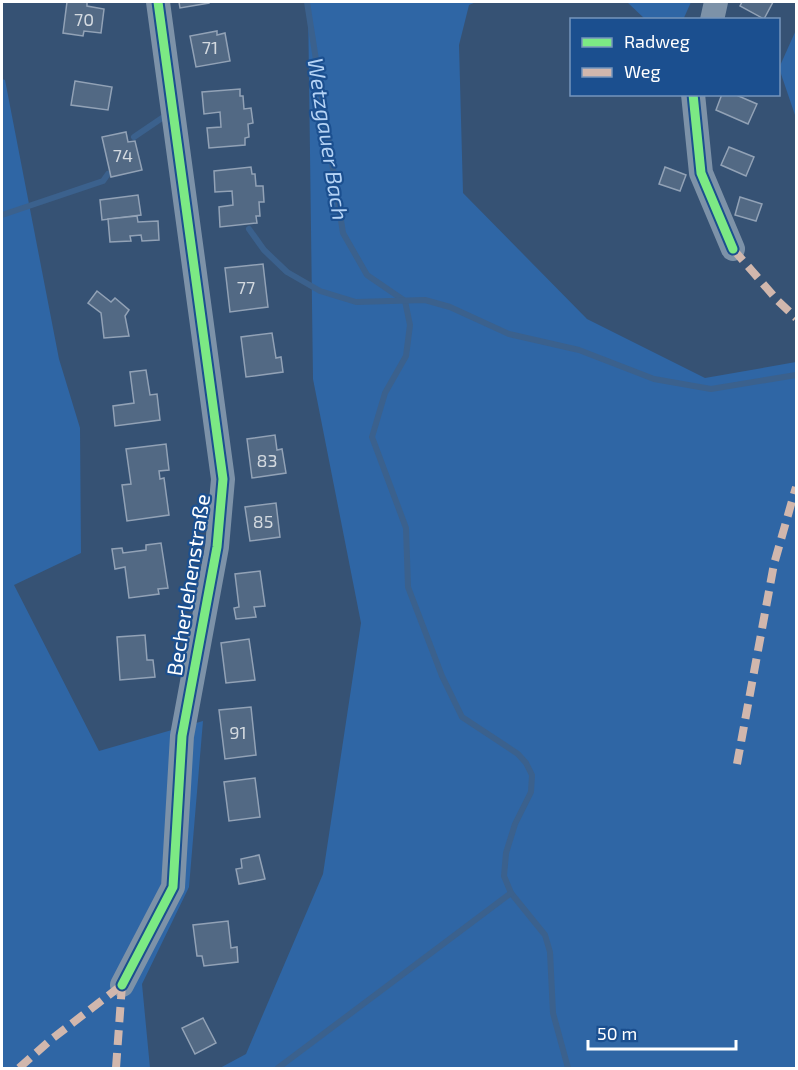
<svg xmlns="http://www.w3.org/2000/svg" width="798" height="1070" viewBox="0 0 798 1070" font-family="'Exo 2',sans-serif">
  <rect width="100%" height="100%" fill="#365274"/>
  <g fill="#2f66a5">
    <polygon points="308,2 476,2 469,5 459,45 463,193 587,319 705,378 796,362 796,1068 220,1068 246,1054 323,874 361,623 313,379"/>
    <polygon points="627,2 691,2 683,20 645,19"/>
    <polygon points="796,30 796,118 779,68"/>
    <polygon points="2,79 5,80 59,359 80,428 81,553 14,585 99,751 203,721 189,887 142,984 150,1068 2,1068"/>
  </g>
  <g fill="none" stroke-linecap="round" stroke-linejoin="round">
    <g stroke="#3b618d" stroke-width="6">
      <polyline points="307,2 343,233 367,275 405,301 410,325 406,356 385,393 372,437 406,528 408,587 442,676 462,717 518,754 526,763 532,775 531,792 515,824 506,853 504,876 511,893 545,935 550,952 553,1013 568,1068"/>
      <polyline points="134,137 162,118"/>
      <polyline points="2,215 103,181 108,174"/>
      <polyline points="249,229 264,250 287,272 320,291 356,302 425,300 450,307 509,334 579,350 654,379 711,389 796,375"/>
      <polyline points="278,1068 511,893"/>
    </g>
  </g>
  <g fill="#526984" stroke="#92a2b6" stroke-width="1.5">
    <polygon points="67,2 87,2 87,6 104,9 101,33 84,31 83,36 63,33"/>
    <polygon points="179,2 209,2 209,3 180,8"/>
    <polygon points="742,2 773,2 764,19 740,6"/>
    <polygon points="217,31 217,35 225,33 230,61 196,67 190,36"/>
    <polygon points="75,81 112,87 108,110 71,105"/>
    <polygon points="240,89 240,96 243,96 244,109 251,108 253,123 248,124 249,137 245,138 245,145 209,148 207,128 221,127 220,112 204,114 202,92"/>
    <polygon points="722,94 734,94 757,104 748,124 716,110"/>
    <polygon points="126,132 128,142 135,141 142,170 111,177 102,137"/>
    <polygon points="729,147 754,157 746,176 721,165"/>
    <polygon points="251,167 252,174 255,174 256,186 263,186 264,202 259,202 260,216 256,216 257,223 220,227 219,207 233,205 232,191 215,192 214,171"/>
    <polygon points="665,167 686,175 680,191 659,184"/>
    <polygon points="138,195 141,215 102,220 100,200"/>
    <polygon points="740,197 762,204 756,221 735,215"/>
    <polygon points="137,216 138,222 158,221 159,240 142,241 141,235 130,236 131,241 110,242 108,219"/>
    <polygon points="263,264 268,307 230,312 225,268"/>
    <polygon points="97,291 111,302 115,298 129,310 125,316 129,336 104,338 101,313 88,303"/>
    <polygon points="272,333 276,358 281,357 283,372 246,377 241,337"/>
    <polygon points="146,370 150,395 157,394 160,420 115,426 113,406 134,403 130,372"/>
    <polygon points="275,435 277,450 282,449 286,473 252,478 247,439"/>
    <polygon points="166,444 169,470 159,471 160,479 164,478 169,515 127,521 122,485 131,484 126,449"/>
    <polygon points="276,503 280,537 250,541 245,507"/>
    <polygon points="161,543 168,588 158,589 159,594 129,598 125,567 115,569 112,549 122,548 123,553 146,550 146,545"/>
    <polygon points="260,571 265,606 254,607 256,617 236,619 234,608 239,607 235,574"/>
    <polygon points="145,635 147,660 153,660 155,677 120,680 117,637"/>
    <polygon points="249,639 255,680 226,683 221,643"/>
    <polygon points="251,707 256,755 225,759 219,710"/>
    <polygon points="255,778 260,817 229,821 224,782"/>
    <polygon points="259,855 265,879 239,884 236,869 242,868 241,859"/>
    <polygon points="228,921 231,948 237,947 238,962 204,966 202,956 197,956 193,925"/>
    <polygon points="203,1018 216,1043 195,1054 182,1028"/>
  </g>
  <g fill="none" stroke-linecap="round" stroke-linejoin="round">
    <g stroke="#7d92a8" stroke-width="24">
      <polyline points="712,20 716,2"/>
      <polyline points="693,94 701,173 733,249"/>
      <polyline points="122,985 173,887 182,736 217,547 223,479 158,2"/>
    </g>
    <g stroke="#d1b7ad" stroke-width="8" stroke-dasharray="15 8" stroke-linecap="butt">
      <polyline points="733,249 778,301 796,318"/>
      <polyline points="737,764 774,564 796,487"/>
      <polyline points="19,1068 53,1038 122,985"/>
      <polyline points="116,1068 122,985"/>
    </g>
    <g stroke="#1b4f8f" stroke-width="13">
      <g id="cycleway">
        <polyline points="693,94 701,173 733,249"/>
        <polyline points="122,985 173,887 182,736 217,547 223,479 158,2"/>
      </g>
    </g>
    <use href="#cycleway" stroke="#7ce984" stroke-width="9"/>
  </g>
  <g text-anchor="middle" stroke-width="4.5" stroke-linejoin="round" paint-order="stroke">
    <g font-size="18" fill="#d4dae0">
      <text x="84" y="26">70</text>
      <text x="210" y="54">71</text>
      <text x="123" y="162">74</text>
      <text x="246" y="294">77</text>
      <text x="267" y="467">83</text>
      <text x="263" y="528">85</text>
      <text x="238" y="739">91</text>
    </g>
    <g font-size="21" fill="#fff" stroke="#1b4f8f">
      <text transform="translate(189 585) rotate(-81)" y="7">Becherlehenstraße</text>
    </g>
    <g font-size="22" font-style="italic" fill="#b5d3f5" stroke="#1b4f8f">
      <text transform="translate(328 139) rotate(81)" y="8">Wetzgauer Bach</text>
    </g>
  </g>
  <rect width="798" height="1070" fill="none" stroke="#ffffff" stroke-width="6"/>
  <rect x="570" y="18" width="210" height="78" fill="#1b4f8f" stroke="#7695bc" stroke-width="1.5"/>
  <rect x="582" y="38" width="30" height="9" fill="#7ce984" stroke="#7695bc" stroke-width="1.5"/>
  <text x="624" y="48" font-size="18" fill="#ffffff">Radweg</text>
  <rect x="582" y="68" width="30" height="9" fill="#d1b7ad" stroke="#7695bc" stroke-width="1.5"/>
  <text x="624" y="78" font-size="18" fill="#ffffff">Weg</text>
  <path d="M588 1040v9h148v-9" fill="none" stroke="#ffffff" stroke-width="3"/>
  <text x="597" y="1040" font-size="18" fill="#ffffff" stroke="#1b4f8f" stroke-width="4.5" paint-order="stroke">50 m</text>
</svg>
